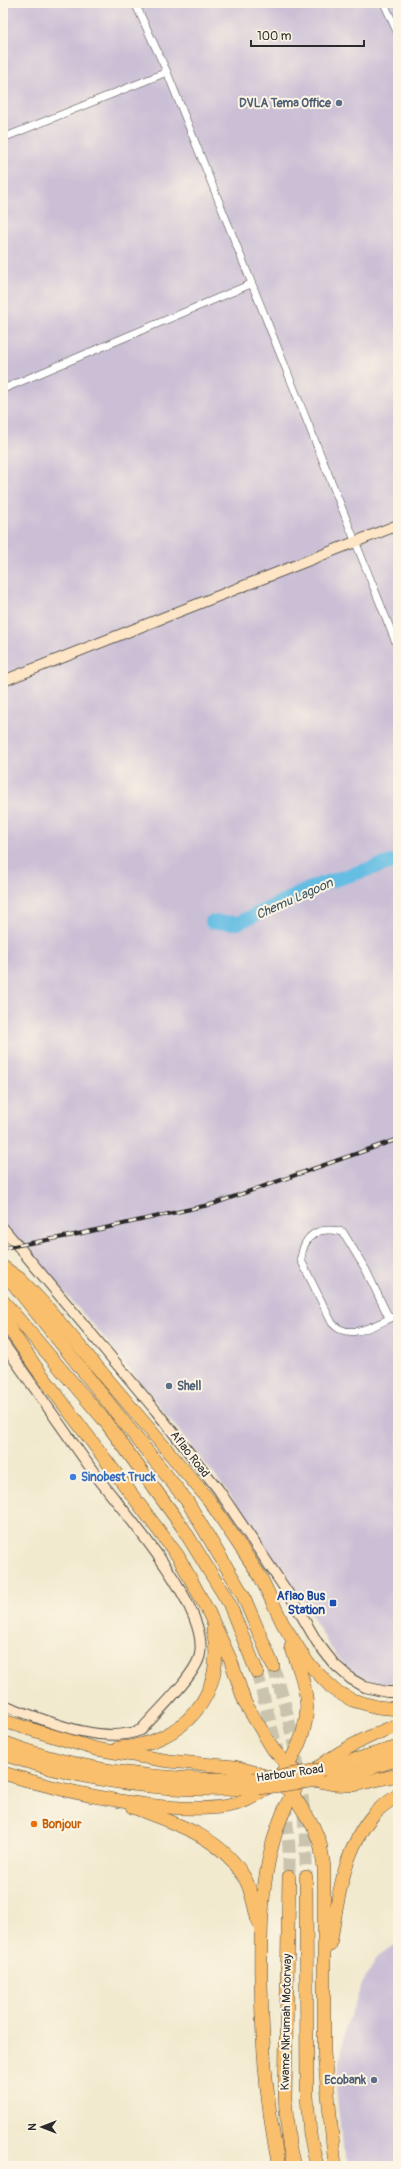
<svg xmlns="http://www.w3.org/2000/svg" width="401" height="2169" viewBox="0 0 401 2169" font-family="Pangolin,sans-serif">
  <rect width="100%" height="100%" fill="#fcf5e5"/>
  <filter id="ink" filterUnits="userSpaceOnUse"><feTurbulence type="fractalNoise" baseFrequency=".025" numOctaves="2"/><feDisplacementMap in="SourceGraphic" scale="8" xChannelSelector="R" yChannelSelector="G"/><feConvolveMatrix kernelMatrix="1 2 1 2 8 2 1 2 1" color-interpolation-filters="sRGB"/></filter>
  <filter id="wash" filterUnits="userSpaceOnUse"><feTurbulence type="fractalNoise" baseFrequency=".012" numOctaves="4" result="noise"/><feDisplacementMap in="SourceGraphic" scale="16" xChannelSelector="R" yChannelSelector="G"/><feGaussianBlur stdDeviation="0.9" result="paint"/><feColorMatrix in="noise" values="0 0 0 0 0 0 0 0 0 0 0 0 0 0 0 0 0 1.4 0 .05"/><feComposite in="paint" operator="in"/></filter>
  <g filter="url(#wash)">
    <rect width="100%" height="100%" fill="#f2eacf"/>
    <g fill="#cbbfd5">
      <polygon points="3,3 398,3 398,1682 378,1684 365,1680 348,1670 328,1644 307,1607 228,1492 102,1335 3,1224"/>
      <polygon points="398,1942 398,2166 349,2166 342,2145 336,2087 345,2030 362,1984 378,1956"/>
    </g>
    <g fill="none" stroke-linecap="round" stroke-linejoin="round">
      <polyline stroke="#65bde3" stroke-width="14" points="212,922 238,923 315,886 398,860"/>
    </g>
  </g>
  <g filter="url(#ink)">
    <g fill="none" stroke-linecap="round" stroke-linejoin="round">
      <g stroke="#cac4ae" stroke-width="13" stroke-dasharray="13 6" stroke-linecap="butt">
        <path d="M 273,1666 C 296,1735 307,1804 306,1877"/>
        <polyline points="257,1672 279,1757"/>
        <polyline points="285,1802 289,1847 289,1877"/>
      </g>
      <g stroke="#494844" stroke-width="8">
        <g id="street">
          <polyline points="135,3 167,72 398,648"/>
          <polyline points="384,3 398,34"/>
          <polyline points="3,138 167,72"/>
          <polyline points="3,389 251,284"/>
          <path d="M 389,1318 L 366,1270 L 343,1232 C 319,1226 303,1234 301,1260 L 332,1323 C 350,1343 377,1323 398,1315"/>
        </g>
      </g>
      <g stroke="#494844" stroke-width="12">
        <g id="secondary">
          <polyline points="3,681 398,525"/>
          <polyline points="3,1228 156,1411 218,1489 292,1599 317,1642 334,1664 351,1679 365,1687 387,1692 398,1692"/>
          <path d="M 3,1343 C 34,1387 64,1431 95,1474 C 123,1512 209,1606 200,1654 C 197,1674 156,1713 141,1730 C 100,1746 43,1719 3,1705"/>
        </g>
      </g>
      <g stroke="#494844" stroke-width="14">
        <g id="highway">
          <polyline points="3,1267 20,1279 45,1305 209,1500 260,1576 283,1624 307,1662 334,1690 352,1700 377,1707 398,1709"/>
          <polyline points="11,1281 187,1501 243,1595 273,1666"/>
          <polyline points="3,1301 105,1421 181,1525 229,1603 257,1672"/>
          <polyline points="3,1319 35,1366 178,1556 208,1611 231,1661 245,1703 273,1749 288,1766 305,1778 333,1784 354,1785 398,1775"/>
          <polyline points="3,1721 96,1749 169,1761 235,1767 257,1773 276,1781 292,1793 313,1826 320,1843 324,1867 324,2053 335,2166"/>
          <path d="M 3,1742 C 84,1773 167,1781 253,1779"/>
          <path d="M 118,1748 C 181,1745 228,1695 213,1630"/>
          <path d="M 3,1754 C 90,1783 168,1793 259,1788"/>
          <polyline points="324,1769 398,1747"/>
          <path d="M 3,1773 C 57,1790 199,1825 249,1799 C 268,1790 282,1776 292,1758 C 316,1715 307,1689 291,1646"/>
          <path d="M 311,1773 C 338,1751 365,1737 398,1725"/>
          <polyline points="323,1779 355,1773 398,1759"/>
          <path d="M 132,1807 C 171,1822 217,1835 241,1872 C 251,1886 254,1905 258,1922"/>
          <polyline points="289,1877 285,2098 289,2145 294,2166"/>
          <polyline points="306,1877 307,2096 310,2135 317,2166"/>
          <path d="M 330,1945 C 338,1900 343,1849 374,1814 C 380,1807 390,1801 398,1795"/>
          <path d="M 279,2166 C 266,2105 262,2044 261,1982 C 260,1926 261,1865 283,1813 C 287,1804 290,1795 296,1788"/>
        </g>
      </g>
      <use href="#street" stroke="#fff" stroke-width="7"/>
      <use href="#secondary" stroke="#fde5c5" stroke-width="10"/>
      <use href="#highway" stroke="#f9bf6d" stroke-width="13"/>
      <g stroke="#2b2b2b" stroke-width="4">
        <polyline id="rail" points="3,1248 69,1236 213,1204 398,1139"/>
      </g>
      <use href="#rail" stroke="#fcf5e5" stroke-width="2.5" stroke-dasharray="8" stroke-linecap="butt"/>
      <g stroke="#494844" stroke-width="14" stroke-linecap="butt">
        <g id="highway-bridge">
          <polyline points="253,1779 284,1776 324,1769"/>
          <polyline points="259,1788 317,1780"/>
        </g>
      </g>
      <use href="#highway-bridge" stroke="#f9bf6d" stroke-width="13"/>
    </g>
  </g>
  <g fill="#5c6f8a" stroke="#fcf5e5" stroke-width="1.5">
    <circle cx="339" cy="103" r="4"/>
    <circle cx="169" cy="1386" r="4"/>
    <circle cx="374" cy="2080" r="4"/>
  </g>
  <circle fill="#3f7fe0" stroke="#fcf5e5" stroke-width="1.5" cx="73" cy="1477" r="4"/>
  <rect fill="#1a4fb4" stroke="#fcf5e5" stroke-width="1.5" x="329" y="1599" width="8" height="8" rx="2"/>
  <circle fill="#e8710a" stroke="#fcf5e5" stroke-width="1.5" cx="34" cy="1824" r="4"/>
  <g text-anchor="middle" stroke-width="4" stroke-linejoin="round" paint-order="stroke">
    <g font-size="12" font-weight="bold" fill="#4e5e75" stroke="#fcf5e5" text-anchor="end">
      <text x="331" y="107">DVLA Tema Office</text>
      <text x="177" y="1390" text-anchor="start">Shell</text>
      <text x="366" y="2084">Ecobank</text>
    </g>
    <g font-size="12" fill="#2b2b2b" stroke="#fcf5e5">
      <text transform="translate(190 1454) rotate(52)" y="4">Aflao Road</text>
      <text transform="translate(290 1773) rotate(-8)" y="4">Harbour Road</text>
      <text transform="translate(286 2022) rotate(-89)" y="4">Kwame Nkrumah Motorway</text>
    </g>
    <g font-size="12" font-weight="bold" fill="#366cbe" stroke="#fcf5e5" text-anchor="start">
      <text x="81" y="1481">Sinobest Truck</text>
    </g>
    <g font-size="12" font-weight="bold" fill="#164399" stroke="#fcf5e5" text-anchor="end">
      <text x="325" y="1600">Aflao Bus<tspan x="325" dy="14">Station</tspan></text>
    </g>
    <g font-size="12" font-weight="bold" fill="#c56008" stroke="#fcf5e5" text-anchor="start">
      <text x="42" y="1828">Bonjour</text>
    </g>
    <g font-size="13" font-style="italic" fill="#3c5762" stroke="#fcf5e5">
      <text transform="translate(294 898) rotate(-24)" y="5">Chemu Lagoon</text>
    </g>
  </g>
  <rect width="401" height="2169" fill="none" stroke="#fcf5e5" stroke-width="16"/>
  <g transform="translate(42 2127) rotate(270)" stroke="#fcf5e5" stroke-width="3" paint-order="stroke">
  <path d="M0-3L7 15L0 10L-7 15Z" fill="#2b2b2b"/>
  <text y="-6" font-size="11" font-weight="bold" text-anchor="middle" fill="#2b2b2b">N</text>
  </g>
  <path d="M251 40v6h113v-6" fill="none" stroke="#2b2b2b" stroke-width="2"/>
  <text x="257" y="40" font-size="12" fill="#2b2b2b" stroke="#fcf5e5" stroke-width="3" paint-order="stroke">100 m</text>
</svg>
